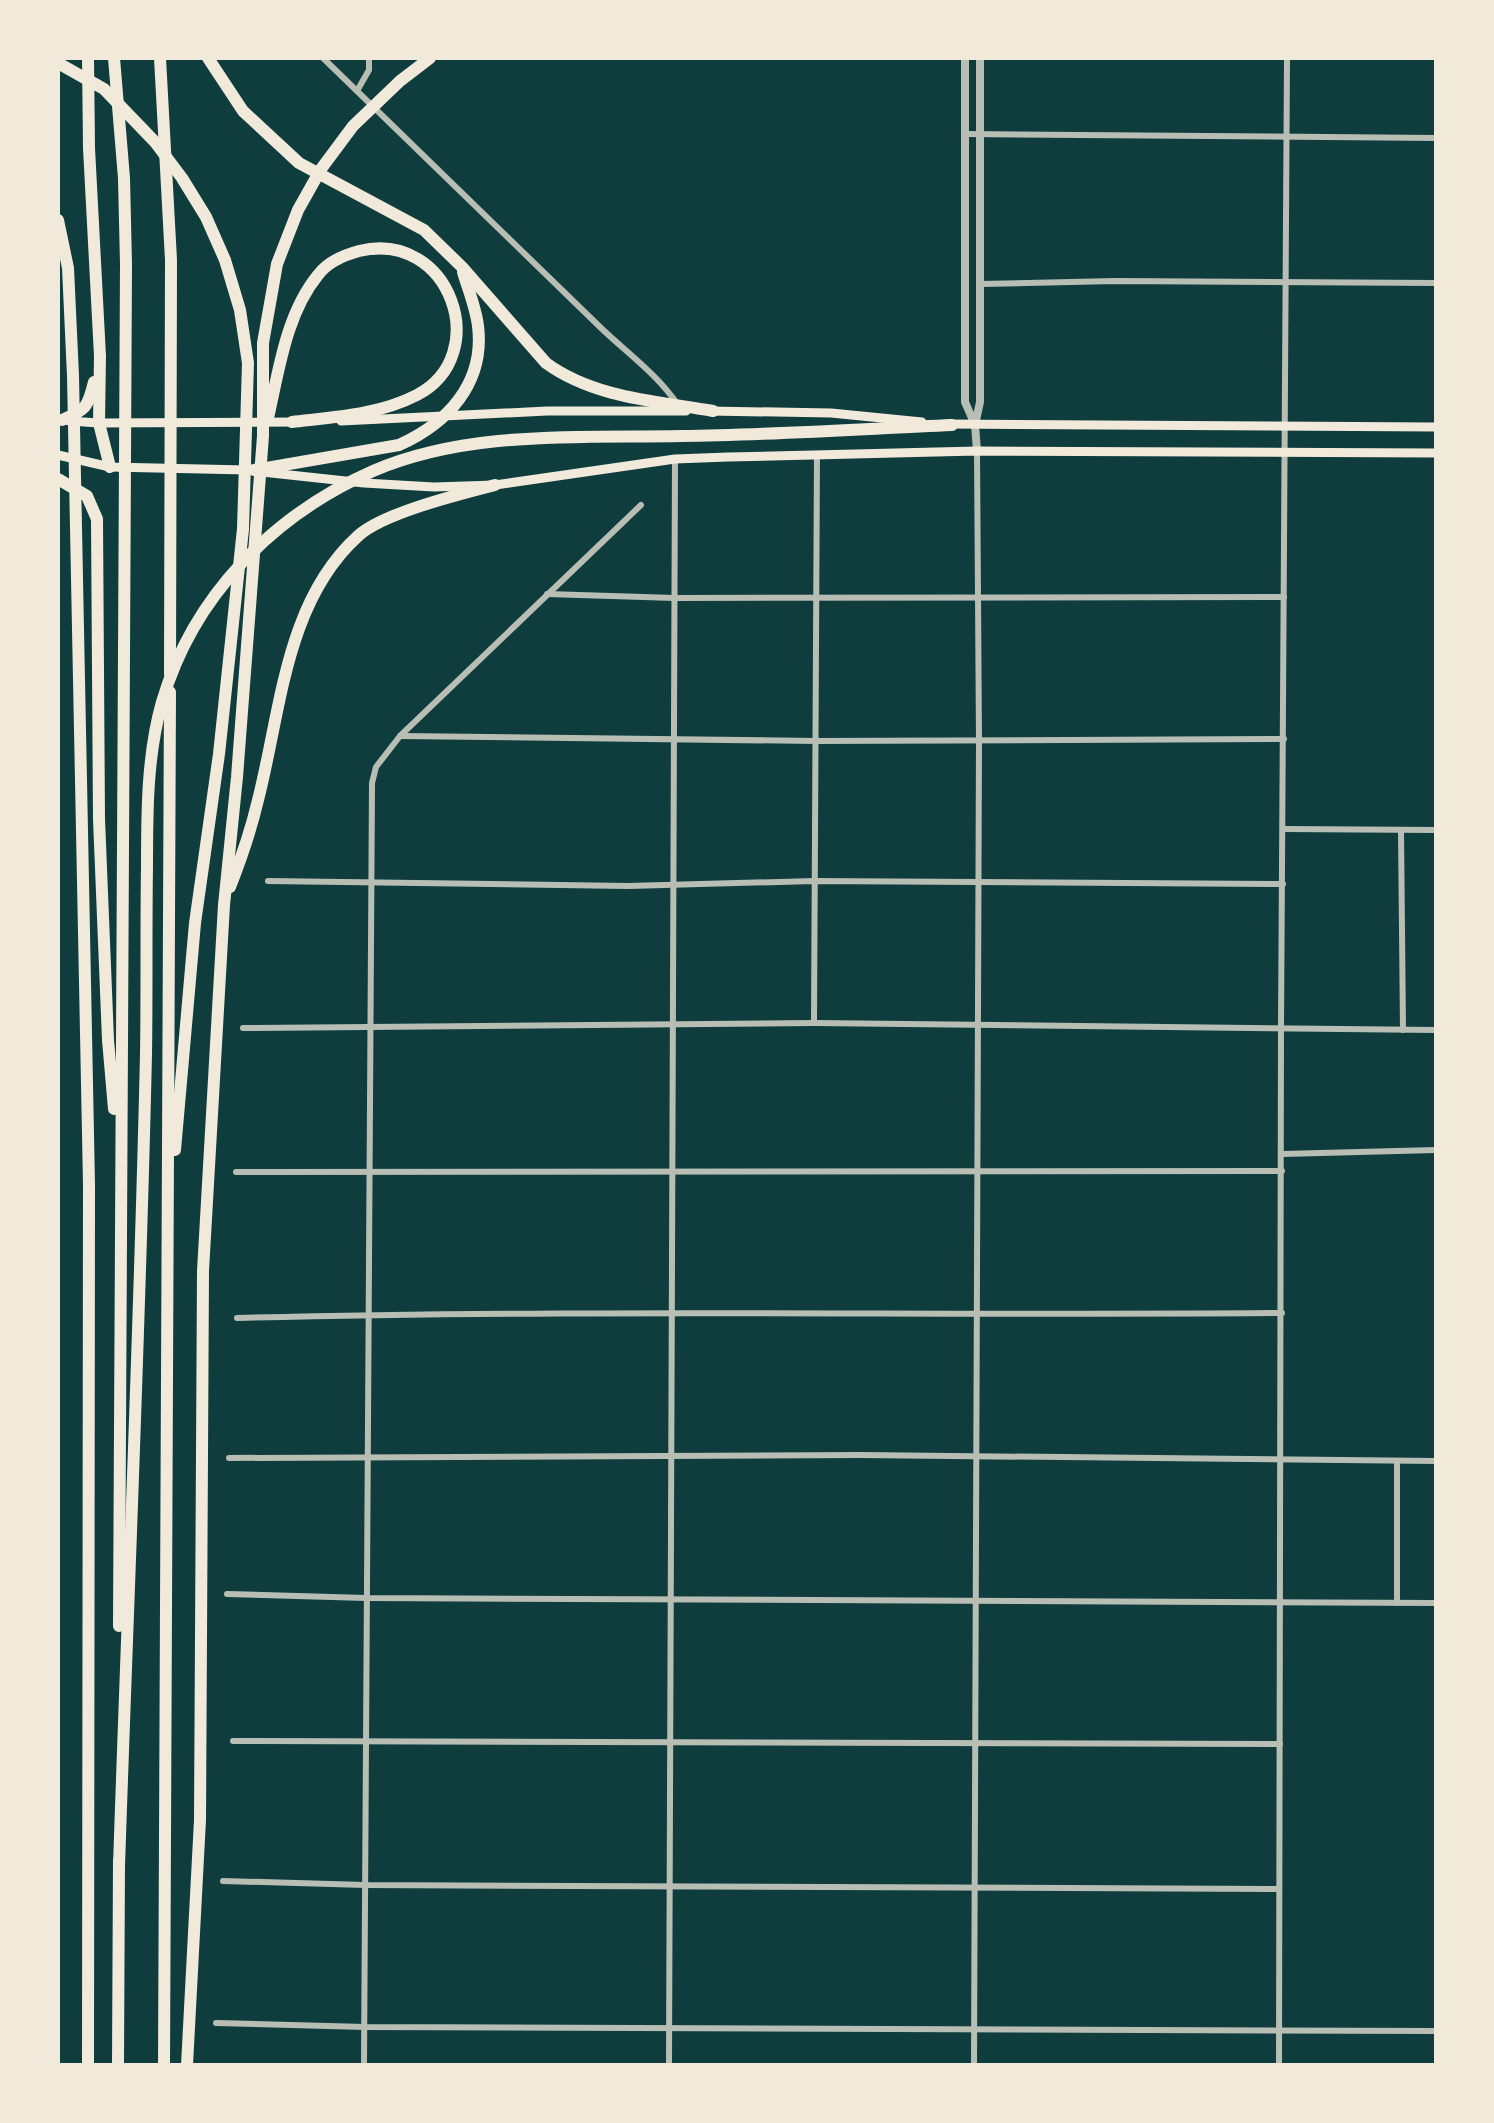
<svg xmlns="http://www.w3.org/2000/svg" width="1494" height="2123" viewBox="0 0 1494 2123" font-family="'Varela Round',sans-serif">
  <rect width="100%" height="100%" fill="#0f3d3e"/>
  <g fill="none" stroke-linecap="round" stroke-linejoin="round">
    <g stroke="#b8beb3" stroke-width="6">
      <path d="M 323,58 L 600,327 C 628,354 656,373 678,405"/>
      <polyline points="357,91 369,70 369,58"/>
      <polyline points="965,134 1436,138"/>
      <polyline points="980,284 1115,281 1436,283"/>
      <polyline points="547,594 675,598 1284,597"/>
      <polyline points="400,736 816,741 1284,739"/>
      <polyline points="1283,829 1436,830"/>
      <polyline points="1401,830 1403,1030"/>
      <polyline points="268,881 628,886 814,881 1283,884"/>
      <polyline points="814,1023 817,455"/>
      <polyline points="243,1028 814,1023 1436,1030"/>
      <polyline points="1282,1154 1436,1150"/>
      <polyline points="236,1172 1282,1171"/>
      <path d="M 237,1318 C 585,1309 934,1316 1282,1313"/>
      <polyline points="229,1458 861,1455 1436,1461"/>
      <polyline points="1397,1461 1397,1603"/>
      <polyline points="227,1594 366,1598 1436,1603"/>
      <polyline points="233,1741 1280,1744"/>
      <polyline points="223,1881 365,1885 1278,1889"/>
      <polyline points="216,2023 365,2027 1436,2031"/>
      <polyline points="364,2065 372,783 376,767 400,736 641,505"/>
      <polyline points="669,2065 675,459"/>
      <polyline points="974,2065 979,742 977,451"/>
      <polyline points="1279,2065 1281,1028 1287,58"/>
    </g>
    <g stroke="#b8beb3" stroke-width="8">
      <polyline points="965,58 965,402 975,425 977,451"/>
      <polyline points="975,425 980,402 980,58"/>
    </g>
    <g stroke="#f1e9da" stroke-width="9">
      <polyline points="709,411 831,413 922,422"/>
      <polyline points="69,421 99,423 298,422"/>
      <polyline points="341,421 547,411 686,411"/>
      <polyline points="948,424 1436,427"/>
      <polyline points="58,455 110,467 247,470"/>
      <polyline points="262,472 364,483 434,487 495,485 675,459 728,457 977,451 1436,453"/>
    </g>
    <g stroke="#f1e9da" stroke-width="12">
      <polyline points="88,58 89,148 100,356 99,423 110,467"/>
      <polyline points="114,58 124,178 126,264 119,1626"/>
      <polyline points="160,58 171,260 170,674"/>
      <path d="M 208,58 L 243,111 L 299,163 L 424,230 L 462,267 L 546,363 C 594,398 656,401 713,411"/>
      <polyline points="58,63 104,89 155,142 182,178 206,217 225,260 240,310 248,363 243,529 219,754 195,923 175,1150"/>
      <polyline points="58,220 68,268 73,376 89,1185 88,2065"/>
      <path d="M 268,418 C 279,370 286,314 318,275 C 327,263 344,255 359,251 C 450,229 494,355 417,395 C 378,415 335,417 292,422"/>
      <path d="M 62,420 C 86,410 88,407 94,382"/>
      <path d="M 254,470 L 399,445 C 448,423 485,383 478,326 C 476,308 468,289 463,272"/>
      <polyline points="58,479 87,496 97,519 99,819 108,1040 114,1109"/>
      <path d="M 230,887 C 241,859 251,830 258,800 C 281,711 285,602 358,536 C 383,513 460,494 495,485"/>
      <path d="M 119,1866 C 128,1596 140,1325 146,1054 C 147,992 146,929 147,867 C 147,812 147,755 162,702 C 193,596 273,515 373,471 C 468,430 580,438 681,436 C 772,435 862,429 952,425"/>
      <polyline points="118,2065 119,1861"/>
      <polyline points="164,2065 170,692"/>
      <polyline points="187,2065 200,1820 203,1271 224,905 237,777 263,436 263,343 277,264 298,210 321,169 353,126 400,81 430,58"/>
    </g>
  </g>
  <rect width="1494" height="2123" fill="none" stroke="#f1e9da" stroke-width="120"/>
</svg>
